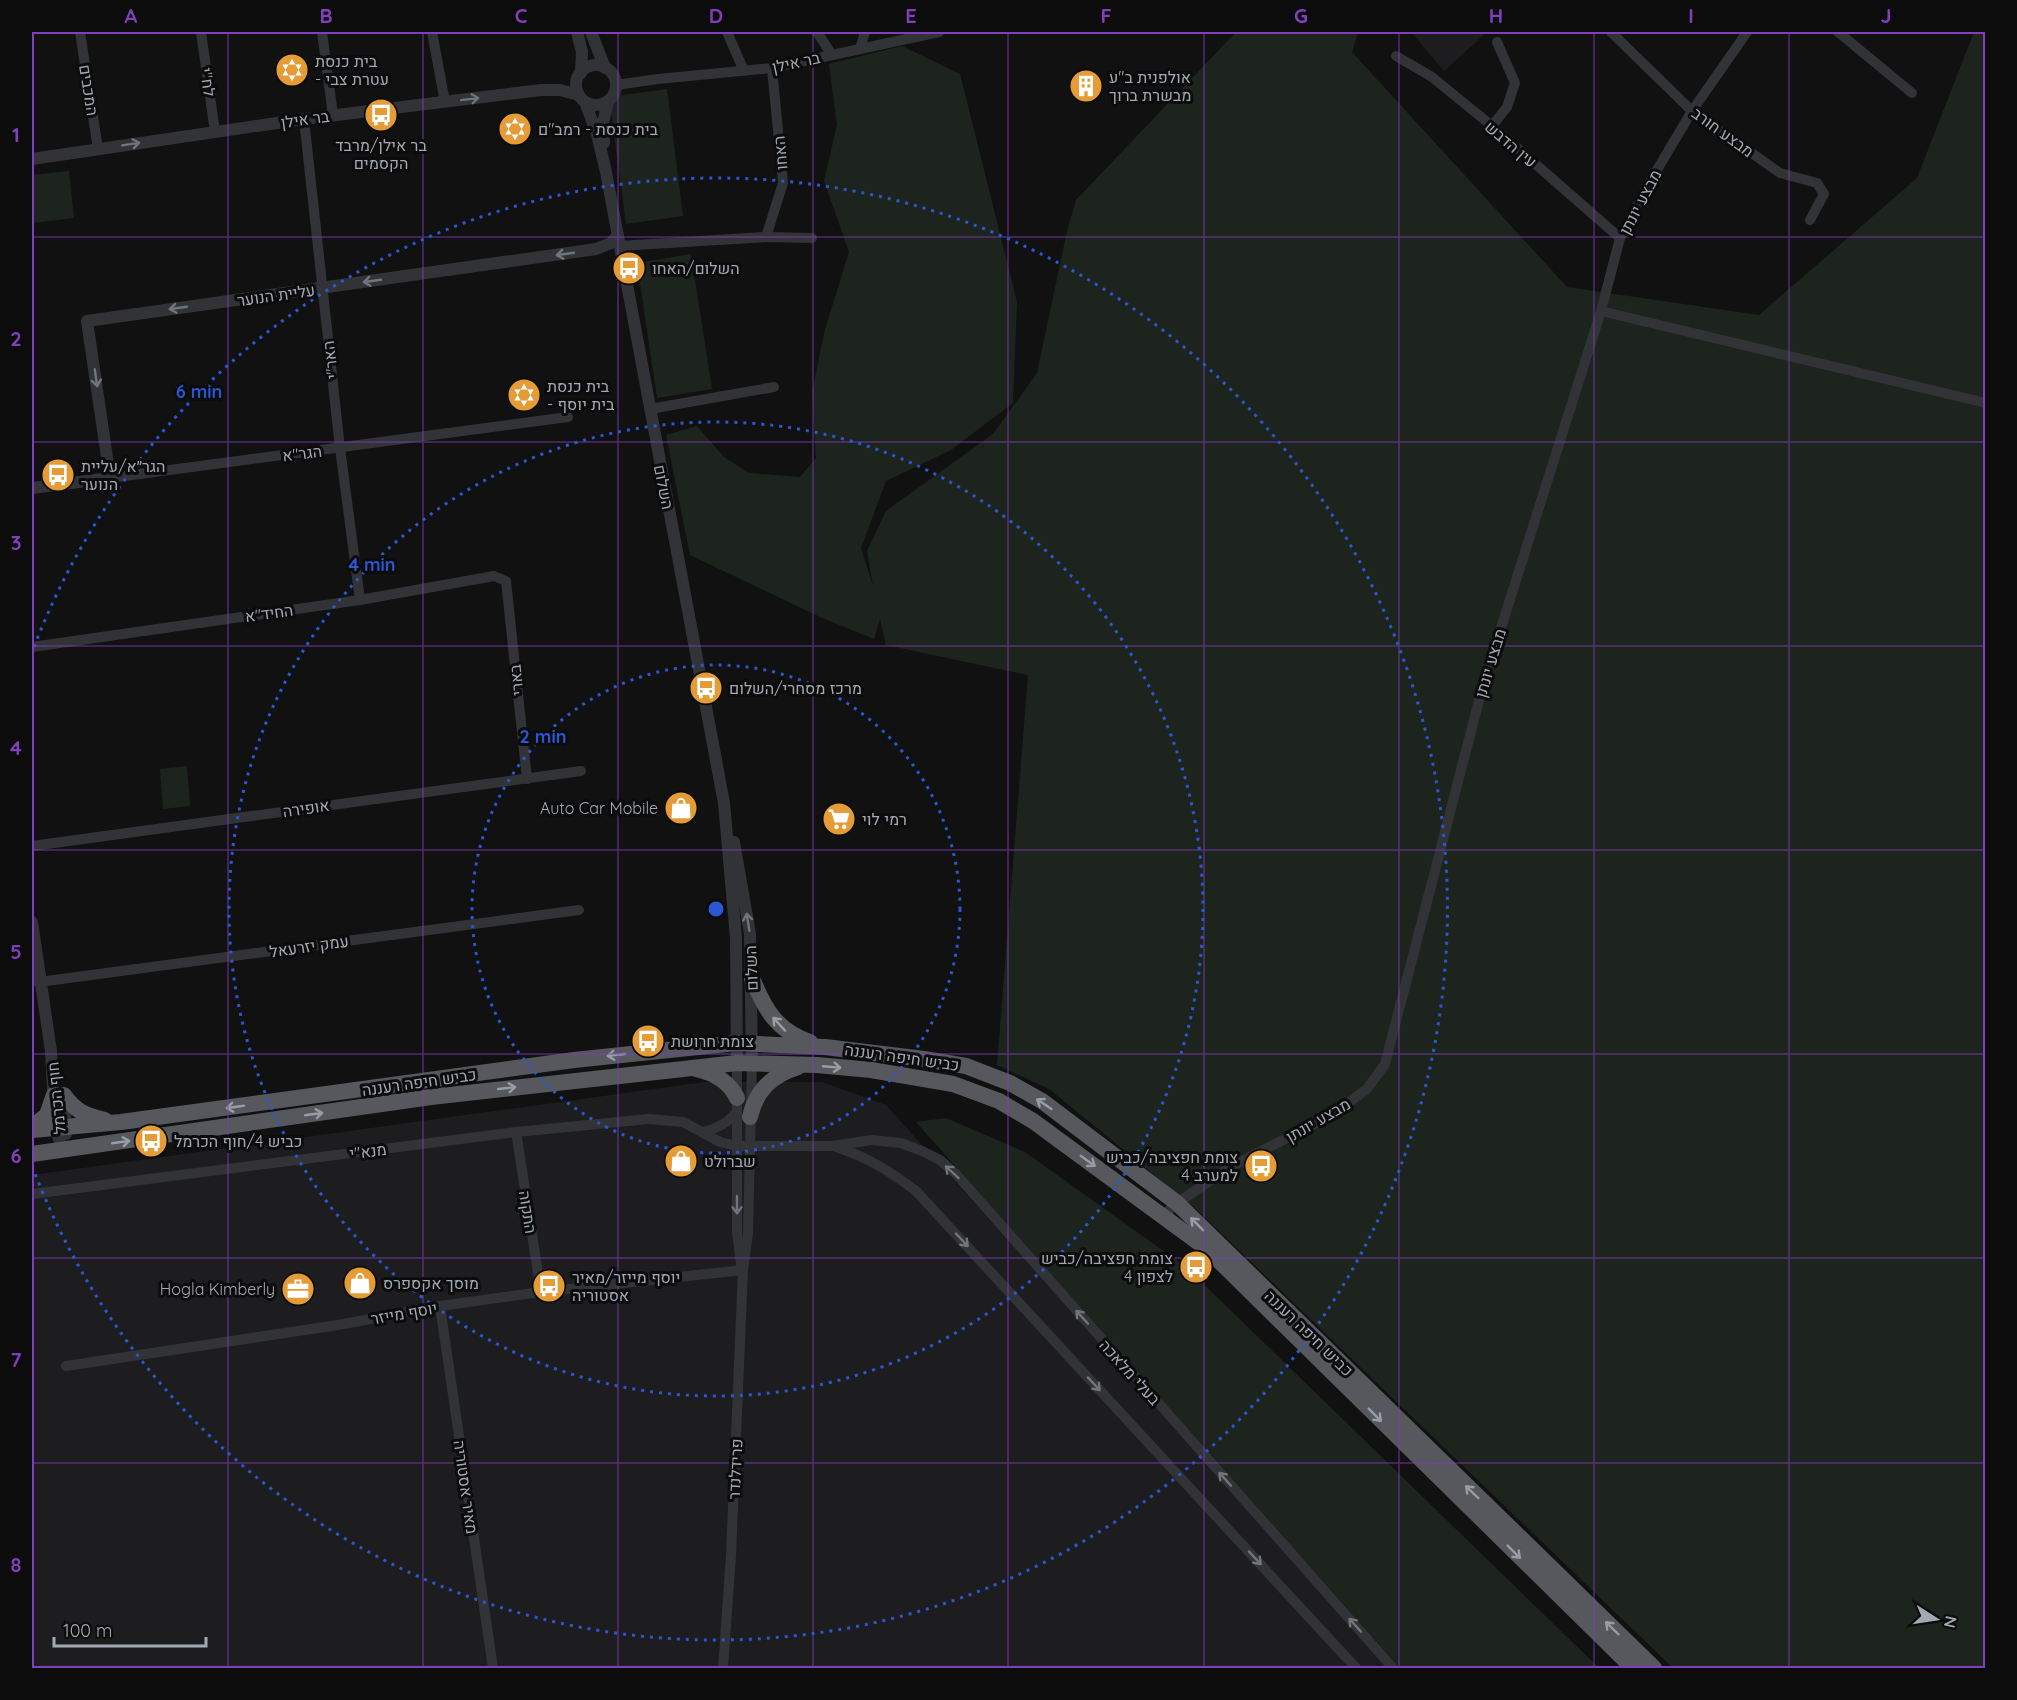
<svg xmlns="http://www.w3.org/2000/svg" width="2017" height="1700" viewBox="0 0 2017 1700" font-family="Quicksand,Heebo,sans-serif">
  <rect width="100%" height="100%" fill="#111112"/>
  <g fill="#1d1d1f">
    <polygon points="1411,32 1487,32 1444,71"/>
    <polygon points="704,1082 822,1082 886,1105 1394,1668 32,1668 32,1175"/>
  </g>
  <g fill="#1d241e">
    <polygon points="1236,32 1358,32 1352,52 1567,287 1759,315 1917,178 1974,32 1985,32 1985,1668 1673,1668 1195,1208 1049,1089 997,1065 1028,675 886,645 880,619 874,639 820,617 690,555 666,435 697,426 724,457 749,473 800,477 816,458 812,392 825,329 849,252 824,181 837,125 829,64 902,46 960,74 1017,302 1013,403 951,450 886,481 861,548 873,586 867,551 886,511 993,434 1037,373 1067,231 1076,200"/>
    <polygon points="667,89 683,216 626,224 609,97"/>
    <polygon points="69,171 74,218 32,223 32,175"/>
    <polygon points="691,254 712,389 657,398 637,263"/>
    <polygon points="187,766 190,806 163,809 160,769"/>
    <polygon points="946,1118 1025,1152 1186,1267 1599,1668 1400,1668 916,1122"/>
  </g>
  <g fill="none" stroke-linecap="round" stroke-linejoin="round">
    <g stroke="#323337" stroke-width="10">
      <polyline points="80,32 98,149"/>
      <polyline points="201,32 215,132"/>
      <polyline points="322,32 333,115"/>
      <polyline points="432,32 445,102"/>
      <polyline points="727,32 744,71"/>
      <polyline points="817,32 832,55"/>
      <polyline points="1611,32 1692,111 1780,173 1817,183 1824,194 1810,220"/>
      <polyline points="1838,32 1912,93"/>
      <polyline points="860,49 865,32"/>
      <polyline points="1396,56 1432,77 1492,126 1620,238"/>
      <polyline points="616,85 658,79 772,68 939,32"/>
      <polyline points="304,119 340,448 360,600"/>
      <polyline points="1492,126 1507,107 1515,83 1497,42"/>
      <polyline points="766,237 783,183 772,68"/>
      <polyline points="619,246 766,237 812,238"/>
      <polyline points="1601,311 1986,403"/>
      <polyline points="650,409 774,387"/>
      <polyline points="110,478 568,417"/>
      <polyline points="32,647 360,600 494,576 506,581 527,779"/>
      <polyline points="32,846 581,771"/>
      <polyline points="32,980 39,982 579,910"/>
      <polyline points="737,1063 737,1232 741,1264"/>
      <polyline points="516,1132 541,1292"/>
      <path d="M 703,1132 C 717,1128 729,1123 737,1111"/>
      <path d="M 836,1147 C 869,1158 888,1170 916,1191 L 1356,1668"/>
      <polyline points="32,1194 516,1132 649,1119 683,1122 720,1142 737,1146 832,1146 872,1140 901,1143 922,1151 940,1160 956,1174 1393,1668"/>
      <polyline points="1163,1216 1177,1203 1232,1166 1330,1116 1367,1089 1385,1064 1483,685 1601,311 1620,238 1648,185 1692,111 1747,32"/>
      <polyline points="440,1306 493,1668"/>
      <polyline points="66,1366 338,1325 440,1306 541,1292 743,1270"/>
      <polyline points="723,1668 731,1555 743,1270 748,1233 752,1064"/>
    </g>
    <g stroke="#323337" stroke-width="12">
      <polyline points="577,32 582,52 581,73"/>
      <polyline points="591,32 605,68"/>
      <circle cx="596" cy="85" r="20"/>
      <polyline points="585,102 597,134 606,172 724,803 736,938 737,1063"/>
      <polyline points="604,143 603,123 608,101"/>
      <polyline points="32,159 304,119 541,90 560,90 579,95"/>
      <polyline points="32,488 110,478 87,321 596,249 611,243 618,235"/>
      <polyline points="734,842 750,934 752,1064"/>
      <polyline points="32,922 51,1051 55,1128 63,1150"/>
      <polyline points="64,1095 66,1134"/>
    </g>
    <g stroke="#56585e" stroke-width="16">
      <path d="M 752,978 C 765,1010 777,1031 810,1042"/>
      <path d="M 696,1069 C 714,1073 729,1081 737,1098"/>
      <path d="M 64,1095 C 75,1111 86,1116 105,1120"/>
      <path d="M 750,1117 C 756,1090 772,1075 798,1067"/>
      <polyline points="32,1127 47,1115 54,1095"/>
      <polyline points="32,1130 121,1122 574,1060 736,1043 825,1047 924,1059 966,1066 1010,1083 1042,1101 1177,1203 1654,1668"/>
      <polyline points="32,1154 431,1097 737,1063 817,1065 871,1070 953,1084 999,1101 1033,1121 1206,1248 1633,1668"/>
    </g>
  </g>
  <defs><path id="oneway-shaft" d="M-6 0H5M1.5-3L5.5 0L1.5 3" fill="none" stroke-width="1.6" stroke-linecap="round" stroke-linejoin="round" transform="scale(1.5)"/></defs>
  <g stroke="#70747b">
    <use href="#oneway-shaft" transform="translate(470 99) rotate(-7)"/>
    <use href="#oneway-shaft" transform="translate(131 144) rotate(-9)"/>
    <use href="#oneway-shaft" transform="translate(565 254) rotate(172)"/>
    <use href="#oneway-shaft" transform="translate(372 281) rotate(172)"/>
    <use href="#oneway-shaft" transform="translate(178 308) rotate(172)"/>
    <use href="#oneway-shaft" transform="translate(96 378) rotate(82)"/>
    <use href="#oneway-shaft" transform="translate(748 922) rotate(-99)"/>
    <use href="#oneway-shaft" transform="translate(952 1172) rotate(-137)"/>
    <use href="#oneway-shaft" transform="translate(737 1205) rotate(90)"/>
    <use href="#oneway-shaft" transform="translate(962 1240) rotate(47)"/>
    <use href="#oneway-shaft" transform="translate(1082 1317) rotate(-132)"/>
    <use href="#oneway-shaft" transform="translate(1094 1384) rotate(47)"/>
    <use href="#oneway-shaft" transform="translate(1225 1479) rotate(-132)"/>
    <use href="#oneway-shaft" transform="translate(1255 1558) rotate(47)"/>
    <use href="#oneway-shaft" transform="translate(1355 1625) rotate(-132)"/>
  </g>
  <g stroke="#979da5">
    <use href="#oneway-shaft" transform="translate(779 1024) rotate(-133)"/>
    <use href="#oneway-shaft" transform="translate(616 1055) rotate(174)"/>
    <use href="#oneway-shaft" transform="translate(832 1067) rotate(5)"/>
    <use href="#oneway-shaft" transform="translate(507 1088) rotate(-6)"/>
    <use href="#oneway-shaft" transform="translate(1044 1104) rotate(-146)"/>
    <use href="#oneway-shaft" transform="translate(235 1107) rotate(172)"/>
    <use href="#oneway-shaft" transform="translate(314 1114) rotate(-8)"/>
    <use href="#oneway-shaft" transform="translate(121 1142) rotate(-8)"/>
    <use href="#oneway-shaft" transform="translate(1088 1161) rotate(36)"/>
    <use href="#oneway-shaft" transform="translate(1197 1224) rotate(-135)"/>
    <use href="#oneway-shaft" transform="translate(1375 1415) rotate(45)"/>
    <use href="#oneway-shaft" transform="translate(1472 1492) rotate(-136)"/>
    <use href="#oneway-shaft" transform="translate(1514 1552) rotate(45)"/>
    <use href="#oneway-shaft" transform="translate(1612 1628) rotate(-136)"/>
  </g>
  <path fill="none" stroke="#813fbd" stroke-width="1.5" stroke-opacity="0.55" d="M 228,32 L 228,1668M 423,32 L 423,1668M 618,32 L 618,1668M 813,32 L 813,1668M 1008,32 L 1008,1668M 1204,32 L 1204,1668M 1399,32 L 1399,1668M 1594,32 L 1594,1668M 1789,32 L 1789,1668M 32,237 L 1986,237M 32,442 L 1986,442M 32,646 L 1986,646M 32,850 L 1986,850M 32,1054 L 1986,1054M 32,1258 L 1986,1258M 32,1463 L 1986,1463"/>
  <g fill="none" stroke="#2a57d4" stroke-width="3" stroke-dasharray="3 6">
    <circle cx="716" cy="909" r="244"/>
    <circle cx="716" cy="909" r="487"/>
    <path d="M34 647A731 731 0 1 1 34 1171"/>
  </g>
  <defs>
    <g id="synagogue-disc" transform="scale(1.725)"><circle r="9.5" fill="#e59b36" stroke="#0c0c0d"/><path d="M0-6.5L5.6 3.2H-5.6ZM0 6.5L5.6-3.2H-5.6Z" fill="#fff"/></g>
    <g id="building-disc" transform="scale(1.725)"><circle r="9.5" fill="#e59b36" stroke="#0c0c0d"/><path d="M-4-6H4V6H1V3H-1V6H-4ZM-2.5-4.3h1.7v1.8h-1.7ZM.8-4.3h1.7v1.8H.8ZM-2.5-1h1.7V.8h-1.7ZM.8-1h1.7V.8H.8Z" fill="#fff"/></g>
    <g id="bus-disc" transform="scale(1.725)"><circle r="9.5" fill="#e59b36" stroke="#0c0c0d"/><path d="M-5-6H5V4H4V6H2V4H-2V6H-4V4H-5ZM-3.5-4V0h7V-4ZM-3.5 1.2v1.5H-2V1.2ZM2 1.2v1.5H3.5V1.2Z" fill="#fff"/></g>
    <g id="shop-disc" transform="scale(1.725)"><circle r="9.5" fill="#e59b36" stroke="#0c0c0d"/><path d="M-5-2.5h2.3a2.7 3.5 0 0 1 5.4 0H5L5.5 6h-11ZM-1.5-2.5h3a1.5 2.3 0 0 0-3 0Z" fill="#fff"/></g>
    <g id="supermarket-disc" transform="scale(1.725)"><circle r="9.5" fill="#e59b36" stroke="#0c0c0d"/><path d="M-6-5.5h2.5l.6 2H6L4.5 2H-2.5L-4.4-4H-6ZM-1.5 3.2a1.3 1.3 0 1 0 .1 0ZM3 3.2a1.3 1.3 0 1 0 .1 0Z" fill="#fff"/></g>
    <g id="office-disc" transform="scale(1.725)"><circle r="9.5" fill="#e59b36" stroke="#0c0c0d"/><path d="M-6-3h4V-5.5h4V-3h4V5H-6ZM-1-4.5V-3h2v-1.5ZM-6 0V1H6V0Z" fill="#fff"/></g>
  </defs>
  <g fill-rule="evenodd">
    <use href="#synagogue-disc" x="292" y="70"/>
    <use href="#building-disc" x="1086" y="86"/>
    <use href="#bus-disc" x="381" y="115"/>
    <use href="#synagogue-disc" x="515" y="129"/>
    <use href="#bus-disc" x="629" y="268"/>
    <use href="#synagogue-disc" x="524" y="395"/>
    <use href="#bus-disc" x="58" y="475"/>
    <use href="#bus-disc" x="706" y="688"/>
    <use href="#shop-disc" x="681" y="808"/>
    <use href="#supermarket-disc" x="839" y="819"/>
    <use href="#bus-disc" x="648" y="1041"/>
    <use href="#bus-disc" x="151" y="1141"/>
    <use href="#shop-disc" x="681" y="1161"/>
    <use href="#bus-disc" x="1261" y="1166"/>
    <use href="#bus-disc" x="1196" y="1267"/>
    <use href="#shop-disc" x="360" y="1283"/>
    <use href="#bus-disc" x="549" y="1286"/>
    <use href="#office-disc" x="298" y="1289"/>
  </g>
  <g text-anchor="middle" stroke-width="6" stroke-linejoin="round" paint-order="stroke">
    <g font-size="16" fill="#a3a9b2" stroke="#0c0c0d" text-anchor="start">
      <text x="315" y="67">בית כנסת<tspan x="315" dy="18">- עטרת צבי</tspan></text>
      <text x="1109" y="83">אולפנית ב"ע<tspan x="1109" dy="18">מבשרת ברוך</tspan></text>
      <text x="538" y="135">בית כנסת - רמב"ם</text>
      <text x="381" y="151" text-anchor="middle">בר אילן/מרבד<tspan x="381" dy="18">הקסמים</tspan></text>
      <text x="652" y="274">השלום/האחו</text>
      <text x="547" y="392">בית כנסת<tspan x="547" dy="18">- בית יוסף</tspan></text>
      <text x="81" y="472">הגר״א/עליית<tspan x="81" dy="18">הנוער</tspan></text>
      <text x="729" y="694">מרכז מסחרי/השלום</text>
      <text x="658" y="814" text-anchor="end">Auto Car Mobile</text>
      <text x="862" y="825">רמי לוי</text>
      <text x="671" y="1047">צומת חרושת</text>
      <text x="174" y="1147">כביש 4/חוף הכרמל</text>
      <text x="1238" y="1163" text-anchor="end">צומת חפציבה/כביש<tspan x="1238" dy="18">4 למערב</tspan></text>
      <text x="704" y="1167">שברולט</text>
      <text x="1173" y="1264" text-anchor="end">צומת חפציבה/כביש<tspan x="1173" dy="18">4 לצפון</tspan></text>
      <text x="572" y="1283">יוסף מייזר/מאיר<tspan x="572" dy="18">אסטוריה</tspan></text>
      <text x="383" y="1289">מוסך אקספרס</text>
      <text x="275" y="1295" text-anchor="end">Hogla Kimberly</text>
    </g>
    <g font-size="16" fill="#a3a9b2" stroke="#0c0c0d">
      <text transform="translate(796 62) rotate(-12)" y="6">בר אילן</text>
      <text transform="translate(208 82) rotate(82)" y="6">לח"י</text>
      <text transform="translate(89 90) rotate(81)" y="6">המכבים</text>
      <text transform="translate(305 119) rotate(-8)" y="6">בר אילן</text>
      <text transform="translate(1723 132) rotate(36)" y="6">מבצע חורב</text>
      <text transform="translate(1511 144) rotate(40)" y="6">עין הדבש</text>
      <text transform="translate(780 153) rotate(-95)" y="6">האחו</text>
      <text transform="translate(1640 202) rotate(-62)" y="6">מבצע יונתן</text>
      <text transform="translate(276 295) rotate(-8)" y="6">עליית הנוער</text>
      <text transform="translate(330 360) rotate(-97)" y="6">האר"י</text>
      <text transform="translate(302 453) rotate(-7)" y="6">הגר"א</text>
      <text transform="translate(664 487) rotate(79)" y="6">השלום</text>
      <text transform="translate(269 613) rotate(-8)" y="6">החיד"א</text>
      <text transform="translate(1490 663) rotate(-73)" y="6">מבצע יונתן</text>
      <text transform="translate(516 680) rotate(-96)" y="6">בארי</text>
      <text transform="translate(306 808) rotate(-8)" y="6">אופירה</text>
      <text transform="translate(309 946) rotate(-8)" y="6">עמק יזרעאל</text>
      <text transform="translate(751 968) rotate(-92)" y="6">השלום</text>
      <text transform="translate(902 1057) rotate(8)" y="6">כביש חיפה רעננה</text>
      <text transform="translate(419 1082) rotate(-8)" y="6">כביש חיפה רעננה</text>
      <text transform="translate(56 1098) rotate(-96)" y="6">חוף הכרמל</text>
      <text transform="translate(1318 1120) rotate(-30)" y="6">מבצע יונתן</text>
      <text transform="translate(368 1151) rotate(-7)" y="6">מנא"י</text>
      <text transform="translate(528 1212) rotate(81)" y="6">התקוה</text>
      <text transform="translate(404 1313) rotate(-10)" y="6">יוסף מייזר</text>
      <text transform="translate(1309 1333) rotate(44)" y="6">כביש חיפה רעננה</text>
      <text transform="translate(1130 1372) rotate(48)" y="6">בעלי מלאכה</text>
      <text transform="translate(735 1469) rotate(-87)" y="6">פרידלנדר</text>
      <text transform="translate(466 1487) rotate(82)" y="6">מאיר אסטוריה</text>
    </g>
  </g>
  <circle cx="716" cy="909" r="9" fill="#2a57d4" stroke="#0c0c0d" stroke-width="3"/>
  <g font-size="18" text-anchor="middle" font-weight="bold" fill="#2a57d4" stroke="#0c0c0d" stroke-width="6" stroke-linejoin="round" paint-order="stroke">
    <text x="199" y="398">6 min</text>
    <text x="372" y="571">4 min</text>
    <text x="543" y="743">2 min</text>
  </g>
  <rect width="2017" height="1700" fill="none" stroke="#0c0c0d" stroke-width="66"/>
  <g transform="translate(1936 1619) rotate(102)" stroke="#0c0c0d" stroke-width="4.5" paint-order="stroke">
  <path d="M0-4.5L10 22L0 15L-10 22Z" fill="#a3a9b2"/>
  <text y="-9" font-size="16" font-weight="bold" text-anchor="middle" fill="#a3a9b2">N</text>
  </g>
  <path d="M54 1637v9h152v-9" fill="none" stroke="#a3a9b2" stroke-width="3"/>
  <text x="63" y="1637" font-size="18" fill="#a3a9b2" stroke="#0c0c0d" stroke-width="4.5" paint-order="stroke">100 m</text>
  <rect x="33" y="33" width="1951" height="1634" fill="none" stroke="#813fbd" stroke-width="2"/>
  <g font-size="20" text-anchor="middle" font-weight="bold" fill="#813fbd">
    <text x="131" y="23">A</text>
    <text x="326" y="23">B</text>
    <text x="521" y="23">C</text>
    <text x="716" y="23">D</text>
    <text x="911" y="23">E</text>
    <text x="1106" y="23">F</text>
    <text x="1301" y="23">G</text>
    <text x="1496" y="23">H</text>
    <text x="1691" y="23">I</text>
    <text x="1886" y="23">J</text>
    <text x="16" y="142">1</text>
    <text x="16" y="346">2</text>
    <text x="16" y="550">3</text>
    <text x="16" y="755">4</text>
    <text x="16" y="959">5</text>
    <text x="16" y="1163">6</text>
    <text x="16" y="1367">7</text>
    <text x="16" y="1572">8</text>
  </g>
</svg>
